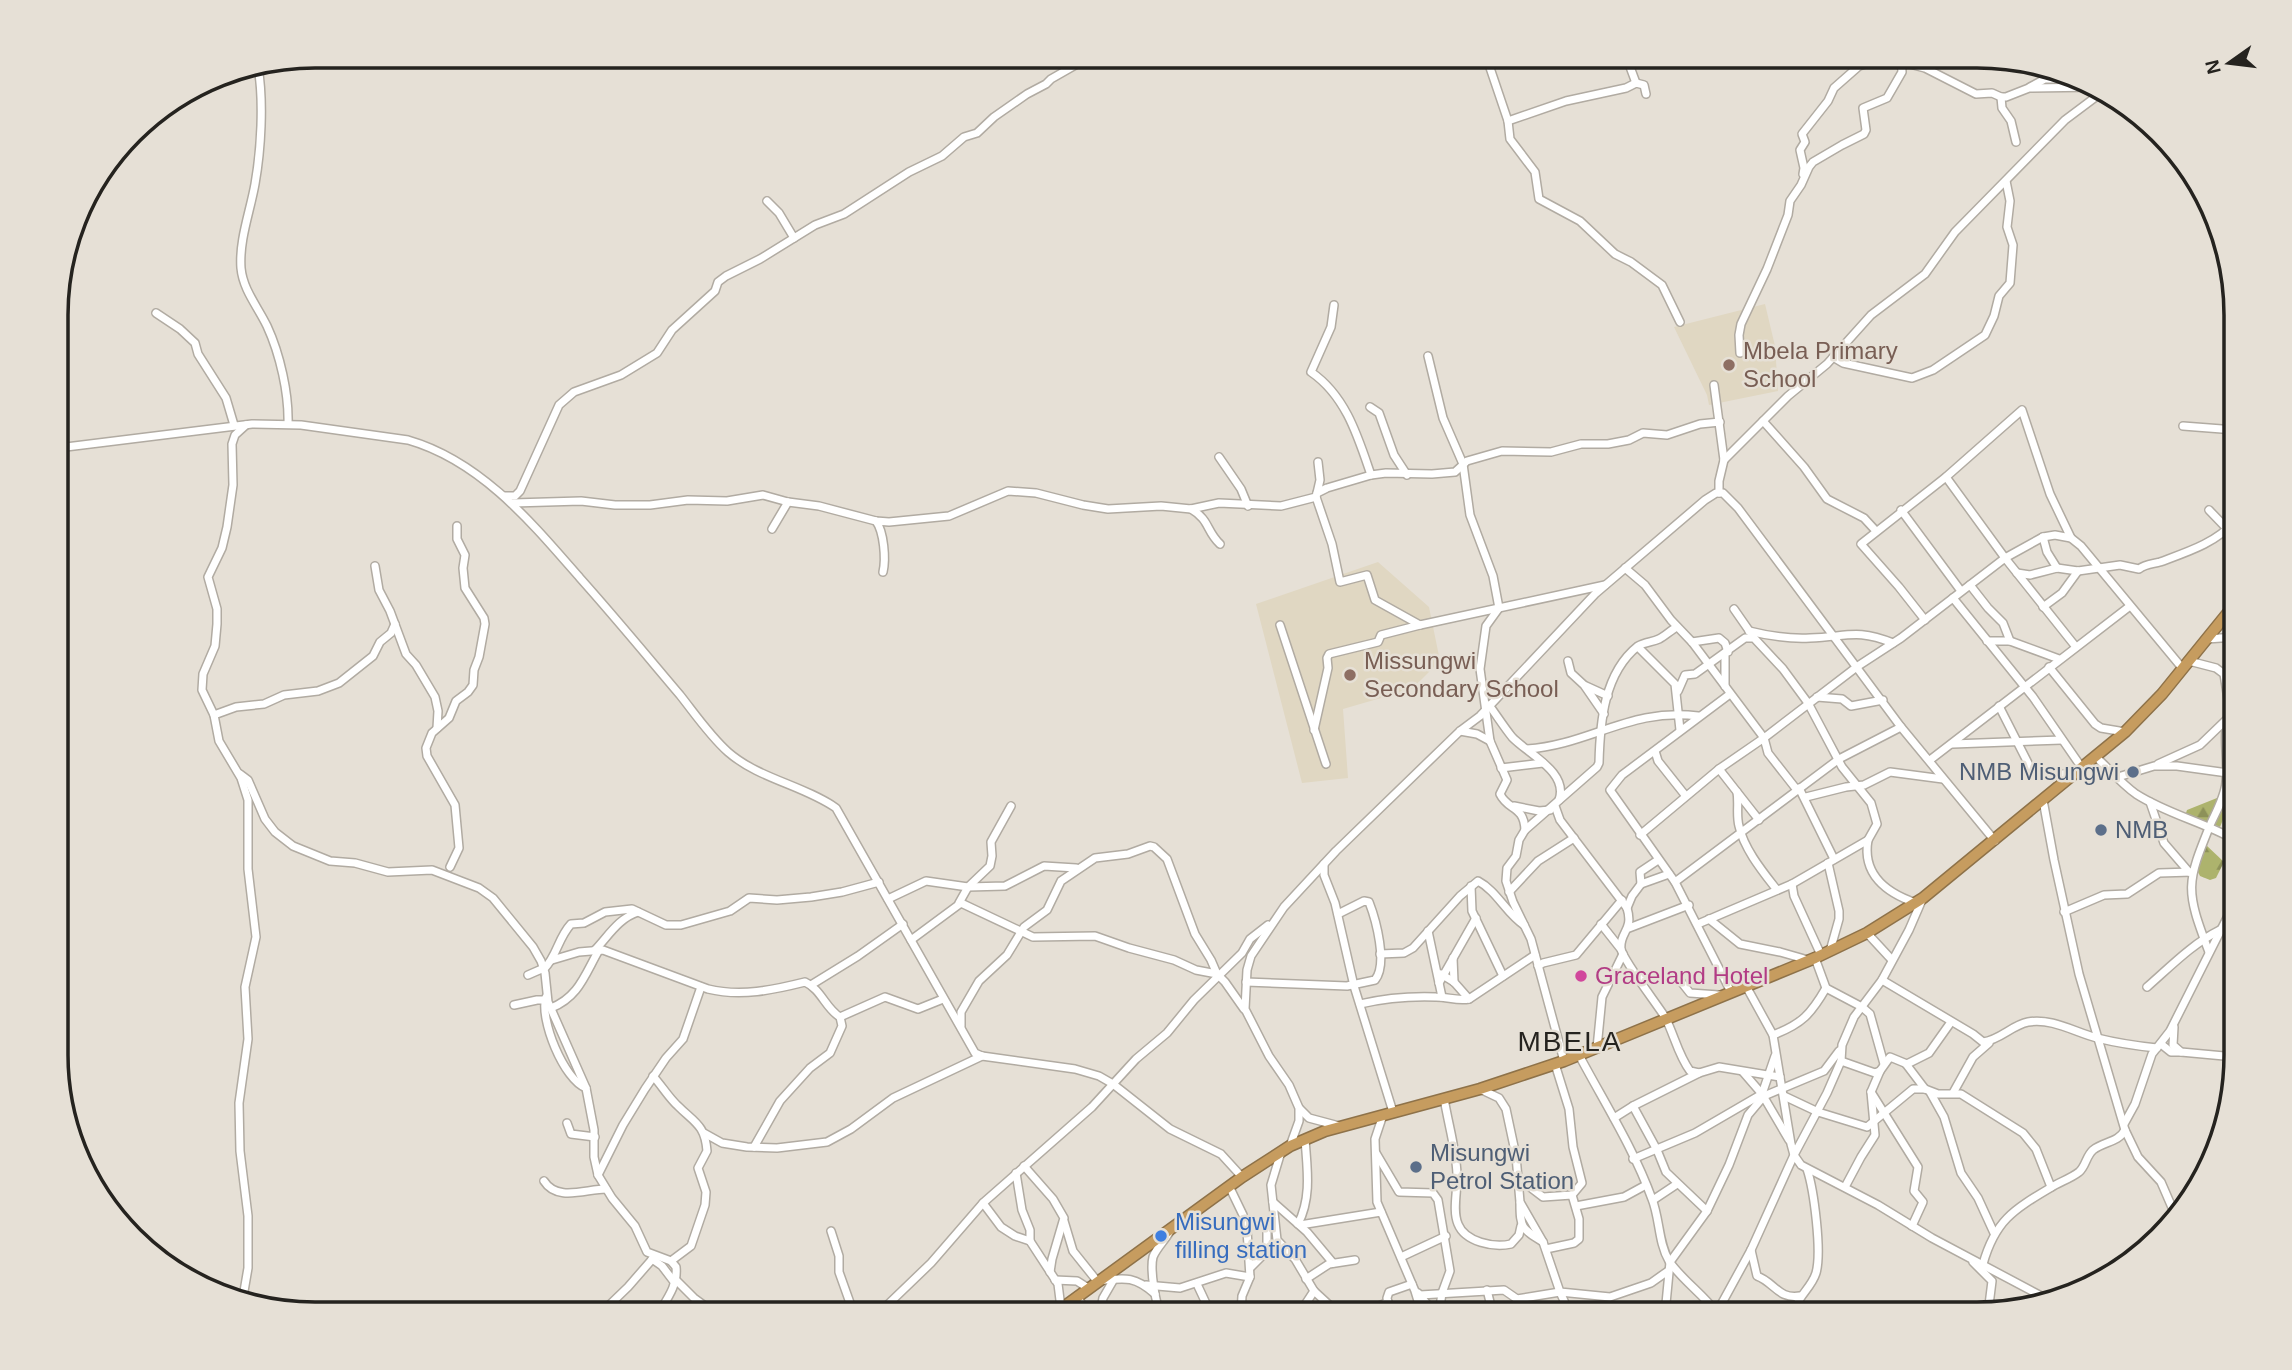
<svg xmlns="http://www.w3.org/2000/svg" width="2292" height="1370" viewBox="0 0 2292 1370" font-family="Arial,sans-serif">
  <defs>
    <pattern id="forest-firs" width="22" height="20" patternUnits="userSpaceOnUse" patternTransform="scale(1.75)"><rect width="22" height="20" fill="#adb36d"/><path d="M5 1l3.5 6h-7zM16 11l3.5 6h-7z" fill="#8d9159"/></pattern>
  </defs>
  <rect width="100%" height="100%" fill="#e6e0d6"/>
  <g fill="#e0d7c2">
    <polygon points="1765,304 1775,346 1778,391 1709,405 1707,395 1674,327"/>
    <polygon points="1378,562 1429,607 1440,661 1412,689 1343,709 1348,778 1302,783 1256,604"/>
  </g>
  <g fill="url(#forest-firs)">
    <polygon points="2222,796 2231,800 2220,827 2186,813 2187,810"/>
    <polygon points="2205,844 2224,862 2216,878 2210,880 2200,876 2195,866"/>
  </g>
  <g fill="none" stroke-linecap="round" stroke-linejoin="round">
    <g stroke="#b1aba2" stroke-width="10">
      <g id="minor">
        <polyline points="1486,56 1508,121 1510,139 1535,172 1539,199 1580,221 1615,254 1631,262 1662,285 1680,322"/>
        <polyline points="1626,56 1636,83"/>
        <polyline points="1869,56 1889,64 1902,62 1925,68 1976,94 1992,93 2001,97 2006,97 2029,88 2096,87"/>
        <path d="M 258,67 C 264,102 261,150 255,184 C 250,212 239,240 241,268 C 243,290 258,307 267,326 C 280,354 289,394 288,424"/>
        <polyline points="2030,87 2045,79 2069,79"/>
        <polyline points="2001,97 2002,108 2011,121 2016,142"/>
        <polyline points="1508,121 1566,101 1626,88 1636,83 1644,85 1646,94"/>
        <polyline points="1803,174 1804,168 1800,150 1805,142 1802,134 1828,101 1834,88 1859,66 1877,60"/>
        <polyline points="767,201 779,213 794,238"/>
        <path d="M 1334,305 L 1331,327 L 1311,372 C 1346,396 1358,437 1371,475"/>
        <polyline points="156,313 180,329 195,343 198,354 226,398 234,425"/>
        <polyline points="1740,353 1739,335 1741,324 1767,269 1788,215 1790,201 1801,185 1809,167 1813,162 1842,145 1864,134 1866,130 1863,108 1887,98 1902,72 1901,56"/>
        <path d="M 1428,356 L 1443,418 L 1463,464 L 1470,515 L 1493,576 L 1499,608 L 1486,626 L 1480,669 L 1490,741 L 1507,780 L 1500,794 C 1508,811 1524,805 1525,830"/>
        <polyline points="1833,357 1843,363 1912,378 1933,370 1985,335 1994,316 1999,296 2010,283 2013,245 2007,227 2010,201 2006,181"/>
        <polyline points="1714,385 1724,460 1719,481 1719,493"/>
        <polyline points="1370,407 1379,413 1394,455 1407,475"/>
        <polyline points="1763,421 1804,467 1827,499 1864,518 1876,531"/>
        <polyline points="2183,426 2235,430"/>
        <path d="M 58,448 L 252,424 L 301,425 L 408,440 C 481,461 532,523 580,578 C 614,616 647,656 680,695 C 695,714 710,736 728,752 C 759,779 803,785 836,808 L 975,1053 L 982,1056 L 1075,1069 L 1099,1076 L 1113,1084 L 1170,1129 L 1221,1154 L 1242,1177"/>
        <polyline points="1219,457 1241,489 1248,506"/>
        <polyline points="1724,460 1788,396 1827,364 1871,315 1925,274 1955,232 2065,120 2105,90"/>
        <polyline points="1946,477 2005,558 2076,647"/>
        <polyline points="1317,493 1320,480 1318,462"/>
        <polyline points="505,496 515,496 520,491 559,405 574,392 621,375 657,353 672,330 715,291 718,282 726,276 760,259 815,225 844,214 909,172 942,156 964,137 977,133 994,117 1027,94 1046,84 1051,79 1079,63 1085,56"/>
        <polyline points="513,503 581,501 615,505 650,505 688,500 727,501 763,495 788,502 819,506 876,521 889,522 949,516 1008,491 1036,493 1083,505 1108,509 1161,506 1191,509 1219,503 1281,506 1316,497"/>
        <path d="M 1191,509 C 1210,520 1206,531 1220,544"/>
        <polyline points="1901,510 1961,591"/>
        <polyline points="2209,510 2235,537"/>
        <path d="M 876,521 C 884,532 886,559 883,572"/>
        <polyline points="772,529 788,502"/>
        <polyline points="2043,537 2047,552 2057,568"/>
        <polyline points="375,566 379,590 390,611 406,654 416,665 435,697 438,711 437,728"/>
        <polyline points="1625,568 1645,585 1671,620 1692,642 1764,738 1768,753 1797,790"/>
        <path d="M 2017,573 L 2030,575 L 2057,568 L 2078,571 L 2120,565 L 2139,569 C 2145,564 2153,564 2160,562 C 2187,552 2216,543 2235,521"/>
        <polyline points="1605,585 1420,625 1375,600 1367,575 1340,582 1332,544 1316,497 1317,493 1327,488 1371,475 1386,473 1432,474 1455,472 1467,461 1502,451 1551,452 1581,444 1608,444 1629,440 1643,433 1667,435 1700,424 1720,422"/>
        <polyline points="1970,585 1988,608 2003,623 2010,641"/>
        <polyline points="1953,598 2033,697 2082,768"/>
        <polyline points="2043,607 2062,593 2078,571"/>
        <polyline points="1734,609 1750,632"/>
        <polyline points="1925,620 1899,587 1861,544 1946,477 2022,410 2050,494 2071,538"/>
        <polyline points="1280,625 1326,764"/>
        <path d="M 1749,631 C 1769,636 1790,639 1810,638 C 1847,637 1856,628 1893,643"/>
        <polyline points="2207,639 2235,637"/>
        <polyline points="1987,641 2010,641 2059,659"/>
        <polyline points="1692,642 1719,638 1725,643 1728,652"/>
        <polyline points="1638,647 1675,684 1680,730"/>
        <polyline points="1725,654 1725,686"/>
        <polyline points="1568,661 1571,673 1584,685 1604,714"/>
        <polyline points="2189,661 2216,668 2224,674 2230,712"/>
        <polyline points="2049,667 2095,724 2101,728 2125,732"/>
        <polyline points="1586,686 1608,696"/>
        <polyline points="1678,691 1685,675 1695,674 1745,638 1754,638 1783,669 1808,703 1842,767 1871,803 1877,824 1868,840 1792,884 1698,924"/>
        <polyline points="1730,694 1622,775 1610,790 1675,882 1731,992"/>
        <polyline points="1817,697 1842,699 1851,706 1883,700"/>
        <path d="M 1489,705 C 1497,716 1504,727 1512,737 C 1528,754 1569,772 1559,800"/>
        <polyline points="1999,706 2029,765 2037,776 2075,773"/>
        <polyline points="214,715 236,707 264,704 284,695 318,691 339,683 373,656 380,642 391,633 395,624"/>
        <polyline points="1314,730 1328,668 1327,658 1329,654 1378,642 1381,635 1420,625"/>
        <polyline points="1460,731 1477,734 1490,741"/>
        <polyline points="1953,744 2062,740"/>
        <path d="M 1527,749 C 1589,745 1632,707 1698,716"/>
        <polyline points="1655,751 1658,761 1685,795"/>
        <path d="M 2096,757 C 2109,769 2122,784 2136,794 C 2167,814 2204,822 2235,840"/>
        <polyline points="1930,760 2130,606"/>
        <polyline points="2158,764 2200,745 2226,720"/>
        <polyline points="1501,768 1543,763"/>
        <polyline points="1719,769 1759,820"/>
        <path d="M 240,774 L 248,780 L 265,819 L 275,832 L 293,846 L 330,861 L 355,863 L 388,872 L 432,870 L 479,888 L 493,898 L 533,947 L 541,961 L 545,973 L 548,1002 L 586,1088 L 594,1130 L 594,1157 L 598,1175 L 612,1198 L 635,1226 L 647,1252 L 671,1261 L 676,1267 C 678,1285 667,1299 658,1314"/>
        <polyline points="2118,777 2154,766 2177,766 2235,774"/>
        <polyline points="1799,788 1834,859"/>
        <path d="M 1737,792 C 1739,804 1736,815 1739,826 C 1744,849 1763,872 1777,890"/>
        <polyline points="1806,797 1846,787 1864,785 1890,772 1943,779"/>
        <polyline points="2043,800 2054,860 2079,974 2125,1130 2138,1157 2161,1182 2174,1212"/>
        <polyline points="2150,802 2164,843 2189,872"/>
        <polyline points="1514,806 1539,811 1550,810"/>
        <path d="M 1555,806 L 1560,820 L 1627,908 C 1634,931 1619,932 1621,949 C 1623,960 1656,1003 1665,1017 C 1674,1034 1678,1055 1690,1071 L 1699,1073 L 1719,1067 L 1780,1077"/>
        <polyline points="1640,835 1719,769 1764,738 1858,666 1901,638 2005,558 2043,537 2055,535 2071,538 2081,546 2183,669"/>
        <path d="M 1868,840 C 1862,874 1886,893 1916,903"/>
        <polyline points="1828,863 1839,911 1839,919 1830,951"/>
        <polyline points="1324,864 1324,875 1335,903 1354,986 1393,1112"/>
        <polyline points="450,867 459,848 455,805 427,756 426,748 432,733 449,718 456,701 468,692 473,685 474,670 479,657 485,624 484,618 465,588 463,568 465,555 457,539 457,526"/>
        <polyline points="1675,882 1839,759 1901,727"/>
        <polyline points="1641,884 1669,874"/>
        <polyline points="1792,884 1794,896 1821,955"/>
        <polyline points="1471,886 1472,911 1503,976"/>
        <polyline points="1509,892 1538,861 1574,838"/>
        <polyline points="888,899 926,881 968,887 1005,886 1044,866 1076,868"/>
        <polyline points="959,903 968,887 990,866 992,856 991,842 1011,806"/>
        <polyline points="1627,908 1632,896 1641,884 1640,872 1658,860"/>
        <polyline points="2064,912 2104,895 2127,894 2159,873 2192,872"/>
        <polyline points="1709,919 1740,944 1780,952 1808,960"/>
        <polyline points="1601,924 1620,948"/>
        <polyline points="1629,928 1689,905"/>
        <polyline points="1428,931 1442,997"/>
        <polyline points="1867,933 1892,960"/>
        <polyline points="911,940 961,903 1033,937 1095,936 1129,948 1174,960 1196,970 1217,974 1225,982 1244,1009"/>
        <path d="M 595,950 C 609,935 619,918 638,912"/>
        <path d="M 2209,952 C 2185,889 2186,884 2211,823 C 2217,810 2225,796 2226,782 C 2229,758 2221,735 2230,712 L 2235,708"/>
        <path d="M 1380,954 L 1404,953 L 1413,948 L 1460,896 L 1478,881 C 1497,891 1506,913 1524,925"/>
        <polyline points="1453,958 1454,982"/>
        <polyline points="1815,958 1826,988 1862,1007 1870,1014 1884,1064"/>
        <path d="M 552,960 L 579,952 L 603,950 L 708,989 C 741,997 773,990 805,982 C 821,989 826,1009 840,1017 L 885,997 L 918,1009 L 943,999"/>
        <polyline points="1538,966 1543,963 1576,955 1622,900"/>
        <path d="M 544,969 C 557,956 558,938 571,924 L 584,923 L 605,912 L 632,909 L 666,925 L 681,925 L 730,911 L 749,898 L 777,900 L 811,897 L 842,892 L 879,882"/>
        <polyline points="1441,974 1454,982 1469,999"/>
        <polyline points="528,975 544,968"/>
        <polyline points="1640,978 1679,979 1690,993 1719,995"/>
        <path d="M 1882,980 L 1973,1034 L 1983,1042 C 2000,1040 2012,1025 2028,1022 C 2053,1018 2074,1032 2097,1038 C 2117,1043 2137,1046 2157,1048"/>
        <path d="M 1246,982 L 1347,986 L 1375,980 C 1388,964 1376,920 1369,902 L 1364,901 L 1338,914"/>
        <polyline points="1439,983 1476,918"/>
        <polyline points="811,985 858,956 903,924"/>
        <polyline points="1746,986 1773,1035 1791,1144 1794,1155 1801,1165 1878,1205 1932,1238 2045,1298"/>
        <path d="M 2147,987 C 2171,966 2192,944 2220,930"/>
        <path d="M 546,997 C 539,1019 564,1080 586,1088"/>
        <path d="M 1360,1004 C 1386,998 1410,996 1436,997 C 1448,997 1457,1001 1469,999 L 1535,955"/>
        <polyline points="514,1005 537,1000 545,1000"/>
        <path d="M 551,1008 C 579,997 585,974 599,950"/>
        <polyline points="961,1026 961,1012 979,981 1007,955 1024,927 1047,910 1061,881 1095,858 1128,854 1150,846 1154,847 1167,859 1195,934 1211,960 1217,974"/>
        <polyline points="2174,1027 2173,1045 2181,1052 2235,1057"/>
        <path d="M 1773,1035 C 1802,1024 1811,1014 1826,988"/>
        <polyline points="2161,1044 2171,1052 2181,1052"/>
        <polyline points="1597,1048 1602,997 1623,954"/>
        <path d="M 1579,1055 C 1604,1102 1634,1149 1652,1199 C 1660,1219 1658,1242 1669,1261 C 1682,1280 1703,1294 1716,1312"/>
        <path d="M 1564,1061 L 1531,939 L 1513,902 L 1506,881 L 1507,868 L 1516,856 L 1519,840 L 1525,830 L 1597,767 L 1599,763 C 1600,722 1604,673 1638,646 C 1645,642 1653,642 1659,639 C 1665,636 1671,630 1677,627"/>
        <polyline points="1841,1061 1875,1073 1880,1071 1890,1057 1907,1064 1929,1053 1951,1022"/>
        <polyline points="1906,1064 1925,1089"/>
        <polyline points="1743,1072 1762,1094 1789,1140"/>
        <path d="M 653,1076 C 662,1086 669,1098 678,1106 C 695,1123 705,1125 707,1151 L 698,1168 L 706,1192 L 705,1205 L 691,1246 L 671,1261"/>
        <polyline points="1480,1089 1499,1098 1506,1109 1516,1156 1520,1202 1543,1242 1560,1292 1610,1297 1651,1283 1668,1271"/>
        <polyline points="1871,1092 1918,1167 1914,1191 1923,1202 1912,1226"/>
        <polyline points="1930,1092 1944,1117 1961,1173 1978,1198 1994,1233"/>
        <polyline points="1953,1093 1973,1057 1989,1043"/>
        <polyline points="1784,1096 1818,1112 1867,1127 1913,1089 1925,1089 1938,1094 1961,1094 2023,1133 2036,1149 2051,1187"/>
        <path d="M 1444,1098 C 1448,1123 1456,1149 1457,1174 C 1458,1189 1452,1210 1458,1224 C 1465,1242 1494,1248 1511,1244 L 1519,1235 L 1521,1226"/>
        <polyline points="1633,1106 1657,1150 1666,1172 1707,1211"/>
        <polyline points="1300,1109 1309,1118 1339,1126"/>
        <polyline points="1383,1115 1375,1139 1377,1202 1415,1291 1422,1314"/>
        <polyline points="1614,1118 1633,1106 1699,1073"/>
        <polyline points="567,1123 571,1134 595,1137"/>
        <polyline points="2124,1124 2135,1104 2152,1054 2170,1031 2235,902"/>
        <polyline points="704,1133 722,1143 747,1147 777,1148 827,1142 851,1129 893,1098 982,1056"/>
        <polyline points="1290,1146 1299,1121 1299,1108 1289,1085 1269,1056 1245,1009 1247,970 1251,956 1284,907 1336,851 1460,731 1480,716 1595,594 1705,500 1716,493 1723,493 1738,508 1901,727 1995,841"/>
        <polyline points="754,1147 780,1101 810,1068 830,1053 842,1026 840,1017"/>
        <polyline points="1281,1152 1271,1185 1277,1240 1295,1259 1314,1291 1339,1314"/>
        <polyline points="1376,1153 1399,1192 1433,1193 1438,1200 1450,1271 1442,1293 1439,1314"/>
        <polyline points="1633,1159 1695,1133 1762,1094 1775,1056"/>
        <polyline points="1024,1166 1053,1199 1064,1218 1052,1259 1050,1272"/>
        <polyline points="1016,1173 1022,1210 1030,1230 1030,1241"/>
        <polyline points="598,1175 623,1125 645,1089 666,1058 683,1039 701,987"/>
        <polyline points="1518,1178 1543,1197 1572,1195"/>
        <path d="M 544,1181 C 557,1202 586,1189 606,1189"/>
        <polyline points="1229,1186 1243,1215 1247,1230 1250,1277 1242,1296 1241,1314"/>
        <polyline points="1845,1187 1861,1157 1875,1135 1871,1092 1880,1071"/>
        <polyline points="1653,1200 1677,1184"/>
        <polyline points="1273,1202 1307,1232 1333,1263"/>
        <polyline points="983,1203 1001,1227 1015,1236 1030,1241 1058,1284 1061,1308"/>
        <path d="M 1520,1203 C 1520,1228 1522,1229 1543,1242"/>
        <polyline points="1576,1206 1624,1197 1646,1185"/>
        <path d="M 1064,1221 L 1073,1251 L 1097,1281 C 1124,1278 1134,1275 1155,1294"/>
        <path d="M 1298,1224 C 1312,1197 1307,1168 1305,1139"/>
        <polyline points="1300,1225 1381,1212"/>
        <polyline points="831,1231 839,1256 839,1272 854,1314"/>
        <polyline points="1546,1249 1574,1243 1579,1239 1579,1219 1572,1195 1582,1183 1573,1147 1569,1109 1555,1064"/>
        <path d="M 1751,1250 L 1757,1276 C 1774,1282 1779,1300 1800,1296"/>
        <polyline points="1401,1257 1446,1236"/>
        <polyline points="652,1259 662,1266 675,1283"/>
        <polyline points="1973,1262 1992,1281 1988,1313"/>
        <path d="M 1983,1264 C 1995,1221 2013,1210 2050,1188 C 2059,1182 2070,1179 2079,1172 C 2086,1166 2086,1156 2093,1150 C 2104,1141 2118,1143 2125,1130"/>
        <polyline points="1250,1268 1267,1251 1267,1229 1274,1217"/>
        <polyline points="1306,1279 1329,1264 1355,1260"/>
        <polyline points="676,1280 694,1298 716,1314"/>
        <polyline points="1055,1280 1077,1281 1088,1288"/>
        <polyline points="1197,1284 1211,1314"/>
        <polyline points="1146,1285 1180,1288 1226,1273 1250,1277"/>
        <polyline points="1487,1290 1493,1314"/>
        <polyline points="1418,1293 1435,1314"/>
        <polyline points="1420,1295 1504,1290 1517,1299 1560,1292 1565,1303 1565,1314"/>
        <polyline points="1077,1296 1088,1314"/>
        <polyline points="242,1303 248,1268 248,1216 240,1151 239,1103 248,1039 245,987 256,937 248,869 248,800 241,778 219,741 214,715 202,690 203,674 215,646 217,624 217,609 208,577 222,548 227,527 233,485 232,444 235,435 246,425"/>
        <polyline points="1068,1303 1072,1314"/>
        <path d="M 1796,1306 C 1801,1294 1812,1286 1816,1273 C 1822,1252 1814,1190 1807,1169"/>
        <polyline points="600,1314 628,1287 655,1256"/>
        <polyline points="878,1314 931,1263 983,1203 1092,1107 1136,1059 1167,1033 1194,1000 1242,953 1250,939 1268,925"/>
        <polyline points="1100,1314 1103,1298 1114,1279"/>
        <path d="M 1161,1314 C 1155,1303 1150,1269 1153,1257 C 1156,1249 1164,1241 1169,1233"/>
        <polyline points="1299,1314 1314,1291"/>
        <polyline points="1360,1314 1388,1302"/>
        <polyline points="1390,1314 1387,1298 1389,1292 1412,1284"/>
        <polyline points="1665,1314 1670,1262 1707,1211 1729,1165 1748,1115 1764,1096 1824,1071 1839,1051"/>
        <polyline points="1716,1314 1751,1250 1794,1155 1827,1093 1841,1061 1842,1045 1854,1017 1882,980 1909,930 1922,900"/>
        <path d="M 1785,1314 C 1794,1304 1799,1308 1810,1314"/>
      </g>
    </g>
    <g stroke="#8e7249" stroke-width="13">
      <polyline id="highway" points="1054,1314 1242,1177 1290,1146 1325,1131 1480,1089 1564,1061 1815,958 1867,933 1923,898 2125,732 2162,694 2235,604"/>
    </g>
    <use href="#minor" stroke="#fff" stroke-width="7"/>
    <use href="#highway" stroke="#c69c5f" stroke-width="10"/>
  </g>
  <g fill="#8d6e63" stroke="#e6e0d6" stroke-width="2.5">
    <circle cx="1729" cy="365" r="7"/>
    <circle cx="1350" cy="675" r="7"/>
  </g>
  <g fill="#5c6f8a" stroke="#e6e0d6" stroke-width="2.5">
    <circle cx="2133" cy="772" r="7"/>
    <circle cx="2101" cy="830" r="7"/>
    <circle cx="1416" cy="1167" r="7"/>
  </g>
  <circle fill="#d1479c" stroke="#e6e0d6" stroke-width="2.5" cx="1581" cy="976" r="7"/>
  <circle fill="#3f7fe0" stroke="#e6e0d6" stroke-width="2.5" cx="1161" cy="1236" r="7"/>
  <g text-anchor="middle" stroke-width="5" stroke-linejoin="round" paint-order="stroke">
    <g font-size="24" fill="#785e54" stroke="#e6e0d6" text-anchor="start">
      <text x="1743" y="359">Mbela Primary<tspan x="1743" dy="28">School</tspan></text>
      <text x="1364" y="669">Missungwi<tspan x="1364" dy="28">Secondary School</tspan></text>
    </g>
    <g font-size="24" fill="#4e5e75" stroke="#e6e0d6" text-anchor="start">
      <text x="2119" y="780" text-anchor="end">NMB Misungwi</text>
      <text x="2115" y="838">NMB</text>
      <text x="1430" y="1161">Misungwi<tspan x="1430" dy="28">Petrol Station</tspan></text>
    </g>
    <g font-size="24" fill="#b23c85" stroke="#e6e0d6" text-anchor="start">
      <text x="1595" y="984">Graceland Hotel</text>
    </g>
    <g font-size="24" fill="#366cbe" stroke="#e6e0d6" text-anchor="start">
      <text x="1175" y="1230">Misungwi<tspan x="1175" dy="28">filling station</tspan></text>
    </g>
    <g font-size="28" letter-spacing="2" fill="#25231f" stroke="#e6e0d6">
      <text x="1570" y="1051">MBELA</text>
    </g>
  </g>
  <path d="M0 0H2292V1370H0ZM315 68H1977A247 247 0 0 1 2224 315V1055A247 247 0 0 1 1977 1302H315A247 247 0 0 1 68 1055V315A247 247 0 0 1 315 68Z" fill="#e6e0d6" fill-rule="evenodd"/>
  <path fill="none" stroke="#25231f" stroke-width="3.5" d="M315 68H1977A247 247 0 0 1 2224 315V1055A247 247 0 0 1 1977 1302H315A247 247 0 0 1 68 1055V315A247 247 0 0 1 315 68Z"/>
  <g transform="translate(2229 63) rotate(256)" stroke="#e6e0d6" stroke-width="5" paint-order="stroke">
  <path d="M0-5L12 26L0 18L-12 26Z" fill="#25231f"/>
  <text y="-10" font-size="19" font-weight="bold" text-anchor="middle" fill="#25231f">N</text>
  </g>
</svg>
